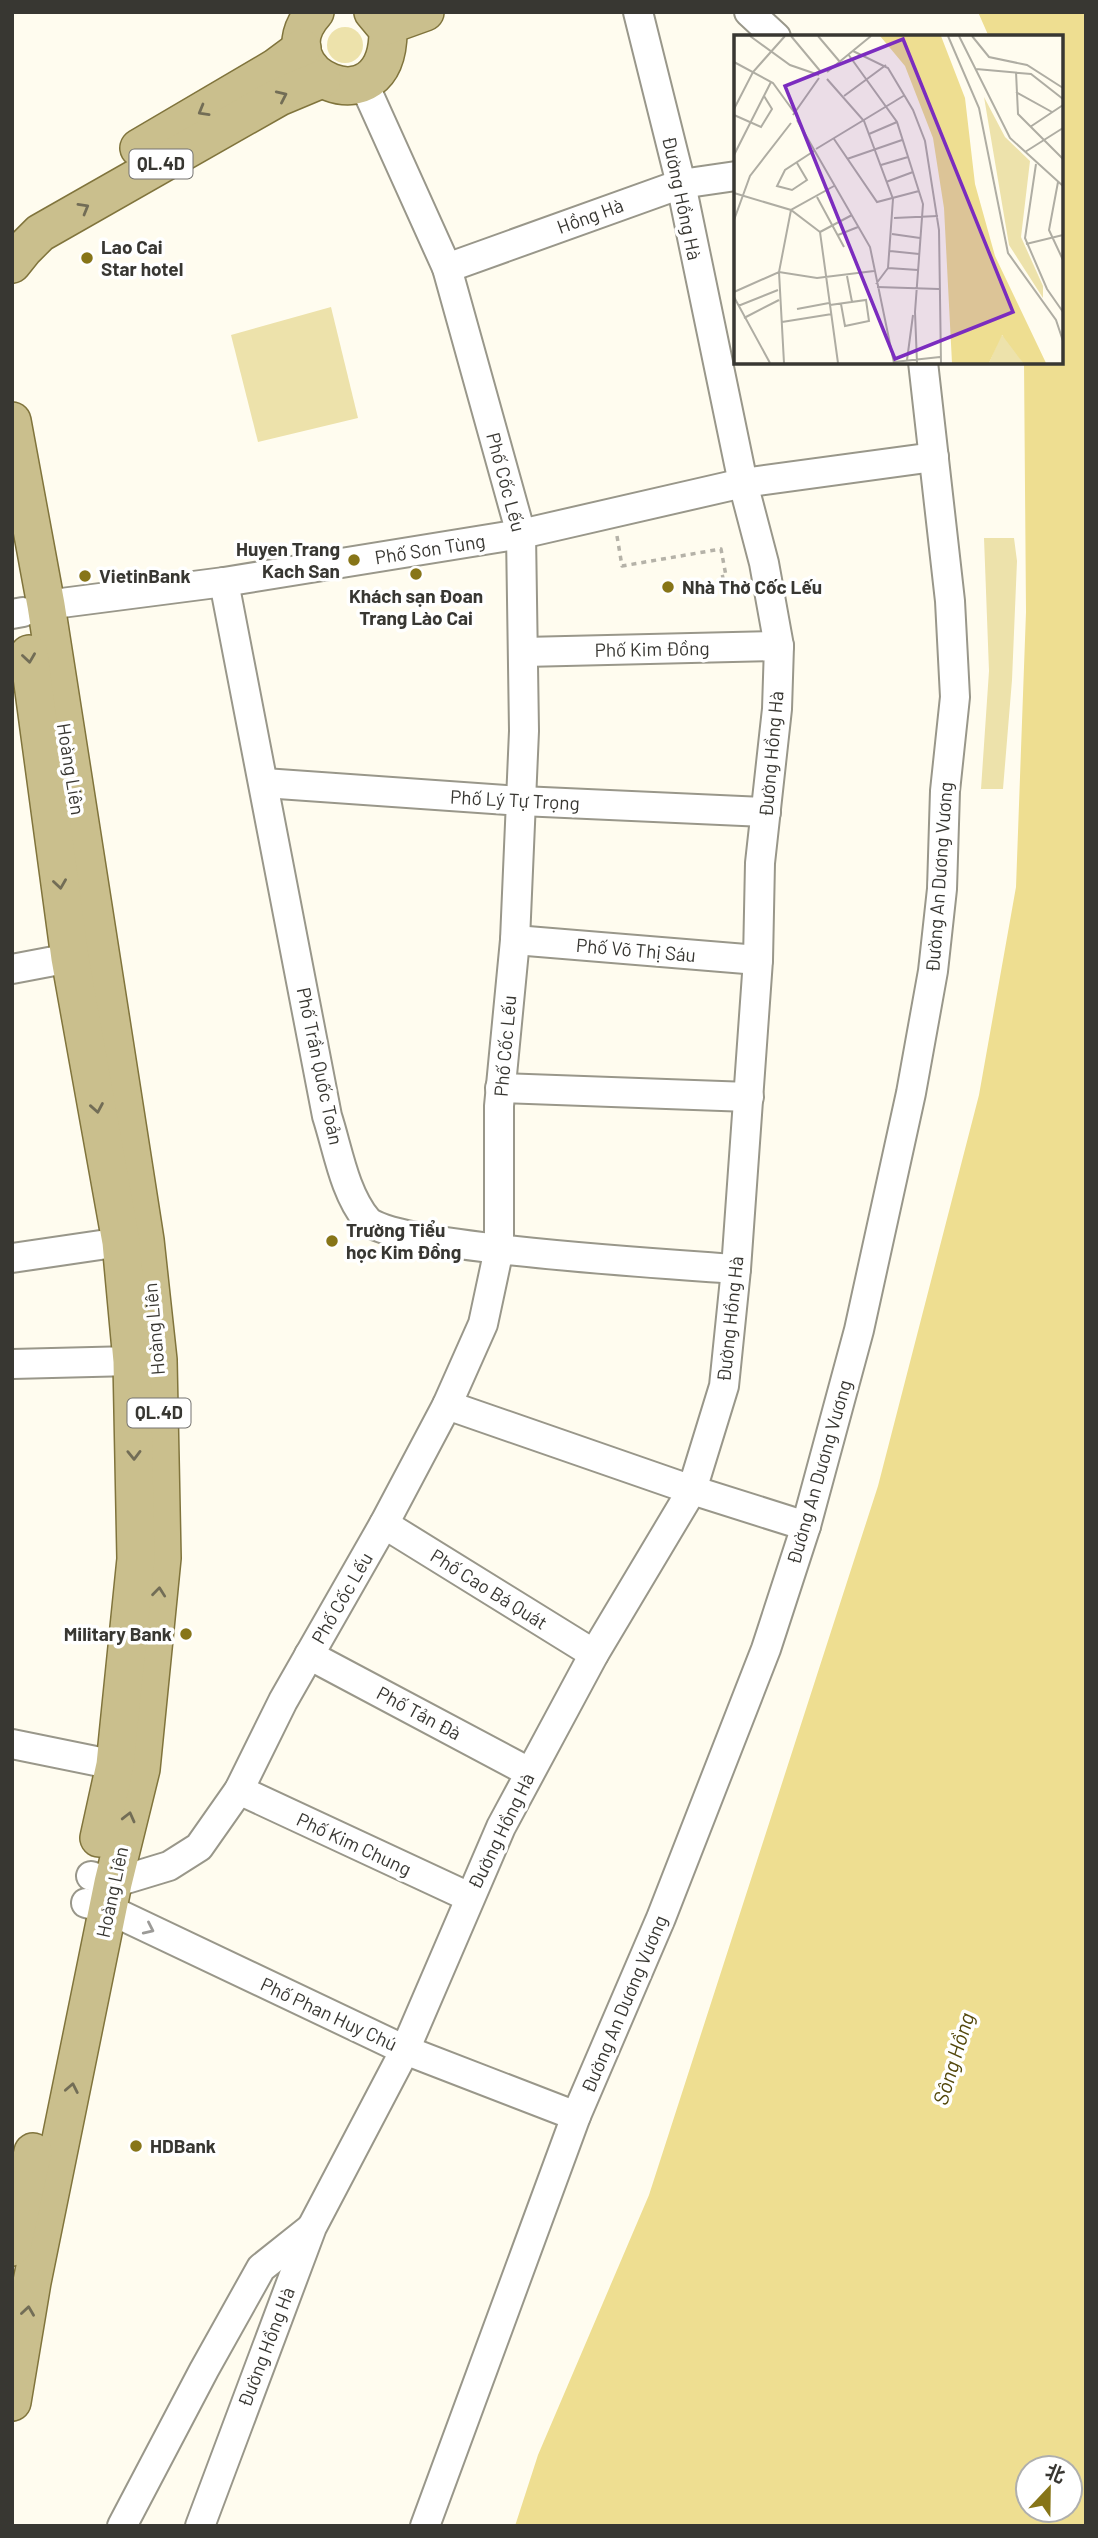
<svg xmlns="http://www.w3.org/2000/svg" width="1098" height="2538" viewBox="0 0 1098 2538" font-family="Barlow,'Noto Sans SC',sans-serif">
  <rect width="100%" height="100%" fill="#fffcef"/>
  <g fill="#ede2ab">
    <circle cx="345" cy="45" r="18"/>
    <polygon points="331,307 358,418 258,442 231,335"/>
    <polygon points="984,538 1014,538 1017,561 1012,680 1003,789 981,789 989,671"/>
  </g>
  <path fill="#eede91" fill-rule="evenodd" d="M 978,12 L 1086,12 L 1086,2526 L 515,2526 L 538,2455 L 649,2195 L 878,1486 L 979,1095 L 1016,887 L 1026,612 L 1024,362 L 1061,362 L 1061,37 L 989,37 ZM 1028,2468 L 1070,2468 L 1070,2510 L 1028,2510 Z"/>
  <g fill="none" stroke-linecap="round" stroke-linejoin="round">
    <g stroke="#99978a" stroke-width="32">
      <g id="minor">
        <polyline points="749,12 776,37"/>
        <polyline points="447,268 681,184 736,176"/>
        <path d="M 224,582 L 327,1116 C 338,1150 344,1192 367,1220 C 390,1248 684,1265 736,1269"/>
        <polyline points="46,605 224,582 521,534 743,483 934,457"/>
        <polyline points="12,614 23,612"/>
        <polyline points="524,652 779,646"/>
        <polyline points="264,783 521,801 766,812"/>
        <polyline points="515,940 758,960"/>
        <polyline points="12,969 70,958"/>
        <polyline points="500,1088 749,1097"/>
        <polyline points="12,1258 121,1242"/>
        <polyline points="12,1364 132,1361"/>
        <polyline points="447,1405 692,1490 806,1526"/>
        <polyline points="384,1524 594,1654"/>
        <polyline points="309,1655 529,1772"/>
        <polyline points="12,1744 115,1765"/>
        <polyline points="239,1790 469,1897"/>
        <polyline points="91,1876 113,1883 169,1866 199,1847 239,1790 283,1701 384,1524 447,1405 483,1324 499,1249 499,1106 515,940 524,731 521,534 447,268 363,82"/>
        <polyline points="86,1903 108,1909 405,2050 576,2116"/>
        <polyline points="122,2526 204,2370 261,2268 310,2229"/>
        <polyline points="200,2526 312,2227 405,2050 501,1827 594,1654 692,1490 724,1386 736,1269 758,960 760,863 777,709 779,646 764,563 743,483 681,184 638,12"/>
        <polyline points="425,2526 576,2116 661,1918 766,1649 806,1526 859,1330 911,1093 933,971 942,889 945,791 955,697 950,601 923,362"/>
      </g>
    </g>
    <g stroke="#80743c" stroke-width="40">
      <g id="major">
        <path d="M 315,12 C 259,73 389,133 388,30 L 373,12"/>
        <polyline points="386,26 425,12"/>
        <polyline points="139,148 275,68 302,48"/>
        <polyline points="12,264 24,249 40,233 279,97 322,79"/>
        <polyline points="12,421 46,605 145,1240 158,1360 162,1558 141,1769 113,1883 32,2282 12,2402"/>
        <polyline points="29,654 70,958 121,1242 132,1361 136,1559 115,1765 99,1838"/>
        <polyline points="12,2247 33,2152"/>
      </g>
    </g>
    <polyline stroke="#b5b2a8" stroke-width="3.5" stroke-dasharray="5 5" stroke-linecap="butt" points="617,536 622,566 721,549 726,576 721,577"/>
    <use href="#minor" stroke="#fff" stroke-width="28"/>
    <use href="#major" stroke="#cabf8d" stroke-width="37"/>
  </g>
  <defs><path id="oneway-chevron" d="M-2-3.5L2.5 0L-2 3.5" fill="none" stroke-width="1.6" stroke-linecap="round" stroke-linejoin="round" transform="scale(1.75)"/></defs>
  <g stroke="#726d56">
    <use href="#oneway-chevron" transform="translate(282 96) rotate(-25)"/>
    <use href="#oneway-chevron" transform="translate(203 111) rotate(150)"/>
    <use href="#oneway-chevron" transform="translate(84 208) rotate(-30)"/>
    <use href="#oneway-chevron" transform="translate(29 658) rotate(82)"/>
    <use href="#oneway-chevron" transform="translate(60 884) rotate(82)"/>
    <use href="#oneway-chevron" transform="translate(97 1108) rotate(80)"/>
    <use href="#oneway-chevron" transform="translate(134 1455) rotate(89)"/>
    <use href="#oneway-chevron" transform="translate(159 1592) rotate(-84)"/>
    <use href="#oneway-chevron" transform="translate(129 1817) rotate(-76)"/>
    <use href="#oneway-chevron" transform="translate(72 2088) rotate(-79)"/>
    <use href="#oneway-chevron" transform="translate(28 2311) rotate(-82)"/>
  </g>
  <use stroke="#9c9b98" href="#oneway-chevron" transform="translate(149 1929) rotate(25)"/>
  <g fill="#877518" stroke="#fff" stroke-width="2.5">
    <circle cx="87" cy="258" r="7"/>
    <circle cx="354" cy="560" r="7"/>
    <circle cx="416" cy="574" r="7"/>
    <circle cx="85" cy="576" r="7"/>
    <circle cx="668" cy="587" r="7"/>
    <circle cx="332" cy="1241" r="7"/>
    <circle cx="186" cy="1634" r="7"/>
    <circle cx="136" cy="2146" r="7"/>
  </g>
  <g text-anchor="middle" stroke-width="7" stroke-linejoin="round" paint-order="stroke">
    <g fill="#fff" stroke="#747370" stroke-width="2">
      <rect x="129.5" y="149.5" width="63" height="29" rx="5"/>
      <rect x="127.5" y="1398.5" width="63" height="29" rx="5"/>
    </g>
    <g font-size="18" font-weight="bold" fill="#383732">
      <text x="161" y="170">QL.4D</text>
      <text x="159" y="1419">QL.4D</text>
    </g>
    <g font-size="19" fill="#383732" stroke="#fff">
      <text transform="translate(682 198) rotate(78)" y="7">Đường Hồng Hà</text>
      <text transform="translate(590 216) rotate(-20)" y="7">Hồng Hà</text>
      <text transform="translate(506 482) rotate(75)" y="7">Phố Cốc Lếu</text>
      <text transform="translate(430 549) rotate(-9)" y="7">Phố Sơn Tùng</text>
      <text transform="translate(652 649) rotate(-1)" y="7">Phố Kim Đồng</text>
      <text transform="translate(771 754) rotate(-85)" y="7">Đường Hồng Hà</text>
      <text transform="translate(71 769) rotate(81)" y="7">Hoàng Liên</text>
      <text transform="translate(515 800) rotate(3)" y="7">Phố Lý Tự Trọng</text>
      <text transform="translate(939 877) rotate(-86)" y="7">Đường An Dương Vương</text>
      <text transform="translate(636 950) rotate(5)" y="7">Phố Võ Thị Sáu</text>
      <text transform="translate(505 1046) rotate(-85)" y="7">Phố Cốc Lếu</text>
      <text transform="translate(320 1066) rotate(78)" y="7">Phố Trần Quốc Toản</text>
      <text transform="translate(730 1319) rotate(-84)" y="7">Đường Hồng Hà</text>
      <text transform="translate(154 1329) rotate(-95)" y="7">Hoàng Liên</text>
      <text transform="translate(819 1472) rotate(-74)" y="7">Đường An Dương Vương</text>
      <text transform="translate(489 1589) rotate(32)" y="7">Phố Cao Bá Quát</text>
      <text transform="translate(342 1598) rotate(-60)" y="7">Phố Cốc Lếu</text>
      <text transform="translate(419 1713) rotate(28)" y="7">Phố Tản Đà</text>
      <text transform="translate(501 1831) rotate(-64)" y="7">Đường Hồng Hà</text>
      <text transform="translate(354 1844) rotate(25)" y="7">Phố Kim Chung</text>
      <text transform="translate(112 1892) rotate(-78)" y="7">Hoàng Liên</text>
      <text transform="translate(624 2004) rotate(-67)" y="7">Đường An Dương Vương</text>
      <text transform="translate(329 2014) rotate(25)" y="7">Phố Phan Huy Chú</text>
      <text transform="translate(266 2347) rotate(-69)" y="7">Đường Hồng Hà</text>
    </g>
    <g font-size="19" font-weight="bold" fill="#383732" stroke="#fff" text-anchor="start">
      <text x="101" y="254">Lao Cai<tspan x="101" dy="22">Star hotel</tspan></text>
      <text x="340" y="556" text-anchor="end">Huyen Trang<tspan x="340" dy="22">Kach San</tspan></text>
      <text x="99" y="583">VietinBank</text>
      <text x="682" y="594">Nhà Thờ Cốc Lếu</text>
      <text x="416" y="603" text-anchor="middle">Khách sạn Đoan<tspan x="416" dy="22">Trang Lào Cai</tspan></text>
      <text x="346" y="1237">Trường Tiểu<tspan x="346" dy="22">học Kim Đồng</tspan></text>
      <text x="172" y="1641" text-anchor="end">Military Bank</text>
      <text x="150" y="2153">HDBank</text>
    </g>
    <g font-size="21" font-style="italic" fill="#53480b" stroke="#fff">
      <text transform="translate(954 2059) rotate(-73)" y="7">Sông Hồng</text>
    </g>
  </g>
  <g transform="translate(734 35)">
    <rect width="329" height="329" fill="#fffcef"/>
    <path d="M 250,62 L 271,102 L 296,126 L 287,202 L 309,251 L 309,263 L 275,210 ZM 267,300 L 274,304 L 289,328 L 255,328 Z" fill="#ede2ab"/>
    <path d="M 146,1 L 207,1 L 231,63 L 241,149 L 261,221 L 312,328 L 289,328 L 268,300 L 255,328 L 218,328 L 210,173 L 199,103 L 171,31 Z" fill="#eede91"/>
    <path fill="none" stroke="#afada3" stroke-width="2" d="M 16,1 L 56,30 L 85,40M 57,1 L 87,37M 84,1 L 106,27M 214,1 L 245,73 L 274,218 L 322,285 L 329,306M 225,1 L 276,103 L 329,151M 238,1 L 255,22 L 293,30 L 329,53M 119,16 L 154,33 L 179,75 L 191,106 L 205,195 L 207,328M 114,19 L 163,87 L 189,169 L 181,277 L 183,328M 0,27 L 39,48 L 60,77M 242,34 L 297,39 L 329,64M 93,37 L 137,1M 282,37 L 284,79 L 329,124M 93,44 L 130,86 L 159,164 L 154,233 L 142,249M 282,57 L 318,77M 110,61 L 152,30M 0,74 L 19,37 L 51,1M 0,80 L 27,92 L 38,74 L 30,61M 59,80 L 85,43M 63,85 L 136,212 L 160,328M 296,92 L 329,70M 135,99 L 163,87M 100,104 L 143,167 L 185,156M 82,114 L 171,60M 291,117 L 329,93M 0,120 L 37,47M 113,124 L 168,105M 63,128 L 73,145 L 58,155 L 43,151 L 51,135 L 80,116M 302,129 L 291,203 L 313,254 L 329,277M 147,130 L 174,122M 152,147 L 179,137M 324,147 L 315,195 L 329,225M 0,158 L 57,175 L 86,197 L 104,328M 83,162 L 110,212M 160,183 L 204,181M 0,185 L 16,141 L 57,88M 86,197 L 118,180M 158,199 L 186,203M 104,200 L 124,192M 292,209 L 329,200M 156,216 L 185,219M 154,233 L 184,235M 113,241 L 118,267M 143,252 L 205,254M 0,257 L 45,237 L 83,243 L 140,236M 0,262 L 36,328M 96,270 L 132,265 L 135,286 L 111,291 L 107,269M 4,271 L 44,255M 63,274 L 95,268M 10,283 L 45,265M 48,287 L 98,279M 173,325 L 179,280M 160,327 L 206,322M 50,328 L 45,237 L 57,175 L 100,151"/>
    <path fill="#7b2cbf" fill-opacity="0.15" stroke="#7b2cbf" stroke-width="3.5" d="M 169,4 L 279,277 L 161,324 L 51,51 Z"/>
    <rect width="329" height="329" fill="none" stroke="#383732" stroke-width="3.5"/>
  </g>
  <rect width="1098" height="2538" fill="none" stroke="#383732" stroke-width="28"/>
  <g transform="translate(1049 2489) rotate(22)"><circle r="33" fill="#ffffff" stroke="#afafad" stroke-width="2"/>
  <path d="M0-5L12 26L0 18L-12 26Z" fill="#877518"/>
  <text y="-10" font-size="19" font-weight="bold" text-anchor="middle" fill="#383732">北</text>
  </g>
</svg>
